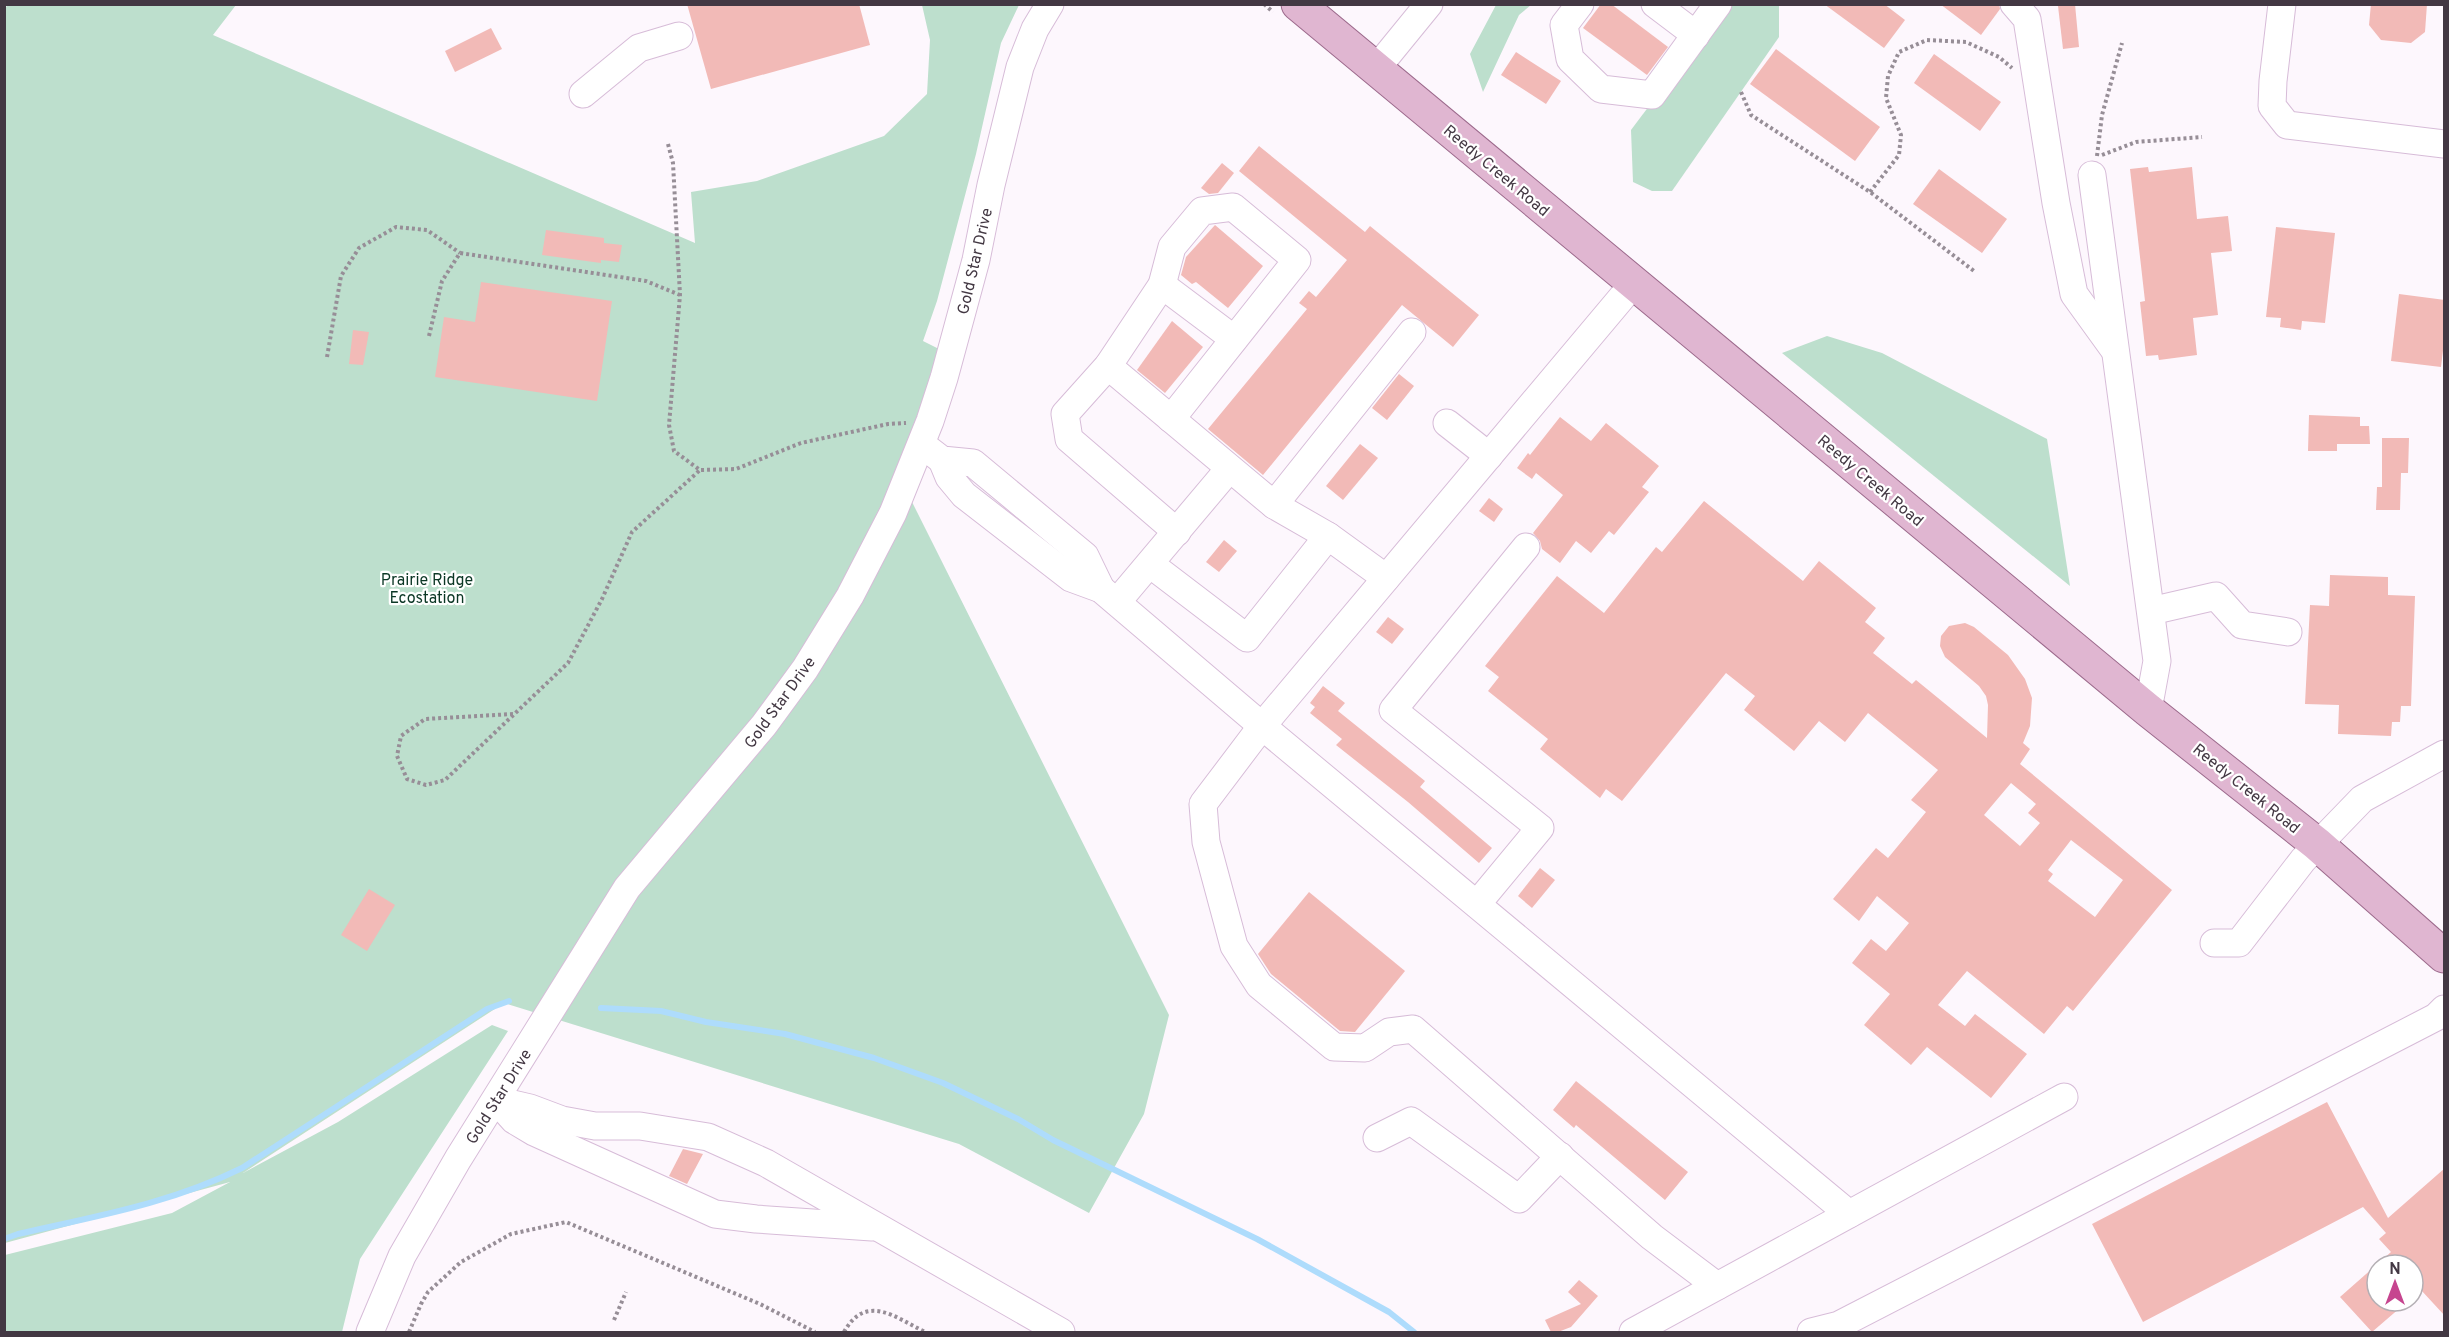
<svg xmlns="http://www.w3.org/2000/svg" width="2449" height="1337" viewBox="0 0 2449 1337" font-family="Overpass,sans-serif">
  <rect width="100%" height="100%" fill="#fdf7fd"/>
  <g fill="#bddfcd">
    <polygon points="8,4 236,5 213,35 695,243 691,192 757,181 884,136 927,94 930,40 922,5 1019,5 1001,43 976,154 937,301 923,341 941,350 899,476 1169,1015 1144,1114 1089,1213 959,1144 504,1003 243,1173 338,1122 492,1025 508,1031 360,1259 342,1332 5,1332 5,1255 172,1213 230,1182 5,1243 5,9"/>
    <polygon points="1496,5 1531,5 1519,15 1483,92 1470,54"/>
    <polygon points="1725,5 1779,5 1779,37 1672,191 1652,191 1633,182 1631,130"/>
    <polygon points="1827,336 1882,353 2047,439 2070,586 1782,353"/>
  </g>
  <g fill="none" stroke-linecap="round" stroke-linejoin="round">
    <g stroke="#aedcfc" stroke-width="6">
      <polyline points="601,1008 661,1011 706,1022 785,1034 874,1058 943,1083 1018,1119 1053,1140 1257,1239 1389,1312 1414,1332"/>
      <path d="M 4,1239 L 18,1234 C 97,1216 169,1204 242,1168 L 487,1009 L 509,1001"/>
    </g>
  </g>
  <g fill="#f2bab7" fill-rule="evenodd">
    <polygon points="687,4 859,4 870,45 711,89"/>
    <polygon points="1601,4 1611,4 1668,47 1647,75 1583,28"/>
    <polygon points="1824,4 1884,4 1905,20 1884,48"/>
    <polygon points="1940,4 1999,4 2000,9 1981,35"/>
    <polygon points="2075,4 2079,47 2063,49 2058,6"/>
    <polygon points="2371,4 2427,4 2425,32 2411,43 2381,40 2369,25"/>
    <polygon points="491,28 502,49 455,72 445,51"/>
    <polygon points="1776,49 1880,127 1855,161 1750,84"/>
    <polygon points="1516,52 1561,81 1546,104 1501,75"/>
    <polygon points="1934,54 2001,102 1980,131 1914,83"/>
    <polygon points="1259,146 1365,232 1370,226 1479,315 1453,347 1402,305 1263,475 1208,429 1307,309 1299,303 1309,291 1316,297 1347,260 1239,171"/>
    <polygon points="1222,163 1234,173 1218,193 1209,194 1201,188"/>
    <polygon points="2148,167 2149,172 2192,167 2197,219 2228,216 2232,251 2211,253 2218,315 2193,318 2197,355 2159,360 2158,355 2146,356 2140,302 2145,301 2130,169"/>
    <polygon points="1939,169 2007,219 1982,253 1913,204"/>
    <polygon points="1215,225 1263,266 1228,308 1196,282 1192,284 1181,275 1186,257"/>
    <polygon points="2276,227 2335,233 2325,323 2302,321 2301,330 2280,327 2281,318 2266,317"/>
    <polygon points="546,230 604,238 604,243 622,245 619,262 601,260 601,263 542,255"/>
    <polygon points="481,282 612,301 597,401 435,377 444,317 475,322"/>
    <polygon points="2399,294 2445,300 2445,334 2441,367 2391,361"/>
    <polygon points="1172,321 1203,347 1165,393 1137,370"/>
    <polygon points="353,330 369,332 363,365 349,364"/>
    <polygon points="1399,374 1414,386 1387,420 1372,408"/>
    <polygon points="2309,415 2360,417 2360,426 2369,426 2370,444 2337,444 2337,451 2308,451"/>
    <polygon points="1560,417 1591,441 1606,423 1659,466 1642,487 1649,492 1614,535 1609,531 1591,553 1576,541 1560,563 1542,549 1540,541 1533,533 1563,495 1536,473 1532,479 1517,468 1528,453 1530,455"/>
    <polygon points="2382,438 2409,438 2408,473 2401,473 2400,510 2376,510 2377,487 2382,487"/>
    <polygon points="1360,444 1378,458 1343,500 1326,486"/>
    <polygon points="1489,498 1503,509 1494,522 1479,511"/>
    <path d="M 1704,501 L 1803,581 L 1819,561 L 1876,608 L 1865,622 L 1885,638 L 1873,653 L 1912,684 L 1916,680 L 1987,738 L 1988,705 L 1986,696 L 1979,686 L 1945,657 L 1940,646 L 1941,636 L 1949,626 L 1965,623 L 1974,627 L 2008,655 L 2025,679 L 2032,698 L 2030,726 L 2023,743 L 2030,749 L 2020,764 L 2172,890 L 2073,1011 L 2067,1006 L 2044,1034 L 1967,971 L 1938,1005 L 1965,1026 L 1975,1014 L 2027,1054 L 1991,1098 L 1927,1047 L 1911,1065 L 1864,1025 L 1890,994 L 1852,963 L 1871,939 L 1886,951 L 1909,923 L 1877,896 L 1859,921 L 1833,899 L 1876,848 L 1888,858 L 1926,812 L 1911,800 L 1938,770 L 1868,713 L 1845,742 L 1819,721 L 1794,751 L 1744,710 L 1755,696 L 1726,673 L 1622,801 L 1606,789 L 1600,798 L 1540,749 L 1548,739 L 1488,691 L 1499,677 L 1485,666 L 1557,576 L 1604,613 L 1656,547 L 1662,552 ZM 2011,783 L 2036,804 L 2028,813 L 2040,823 L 2020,846 L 1984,815 ZM 2071,840 L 2123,880 L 2095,917 L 2048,881 L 2053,874 L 2048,870 Z"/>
    <polygon points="1224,540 1237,551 1219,572 1206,562"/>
    <polygon points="2330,575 2388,577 2388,595 2415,596 2411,706 2401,706 2400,722 2392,722 2391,736 2338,734 2339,705 2305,704 2310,605 2329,606"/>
    <polygon points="1388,617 1404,629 1392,644 1376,632"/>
    <polygon points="1323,686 1345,703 1338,711 1425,781 1420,787 1492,848 1479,863 1408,802 1336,745 1342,739 1310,713 1315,707 1310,703"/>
    <polygon points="1540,868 1555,880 1532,908 1518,896"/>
    <polygon points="369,889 395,905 367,951 341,935"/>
    <polygon points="1309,892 1405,971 1355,1032 1340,1031 1271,974 1258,954"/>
    <polygon points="1576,1081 1688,1172 1665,1200 1576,1125 1574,1128 1553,1110"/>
    <polygon points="2327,1102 2388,1218 2445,1168 2445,1316 2421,1290 2413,1297 2413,1265 2377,1265 2377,1301 2408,1301 2372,1332 2340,1297 2391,1252 2379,1239 2386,1233 2363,1207 2143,1322 2092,1224"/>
    <polygon points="683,1149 703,1154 687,1184 669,1176"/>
    <polygon points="1579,1280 1598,1296 1571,1327 1558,1332 1551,1332 1545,1320 1581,1304 1568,1292"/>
  </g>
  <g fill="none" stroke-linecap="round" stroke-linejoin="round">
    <g stroke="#d7bcd8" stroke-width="29">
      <g id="minor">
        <polyline points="1580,4 1564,25 1570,59 1601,89 1652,95 1718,4"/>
        <polyline points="1655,4 1696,35"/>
        <polyline points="2014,4 2027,19 2056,203 2074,294 2113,348"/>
        <polyline points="2282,4 2273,81 2272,106 2287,125 2444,144"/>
        <polyline points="1376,69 1429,4"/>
        <polyline points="583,94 639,48 679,36"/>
        <polyline points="2092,175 2157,661 2148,710"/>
        <polyline points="1634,283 1262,726 1203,804 1206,842 1234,946 1259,985 1334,1047 1365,1048 1389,1032 1413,1029 1652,1237 1717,1286"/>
        <polyline points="1162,285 1234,339"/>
        <polyline points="1108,366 1274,505 1328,536 1386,578"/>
        <polyline points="1171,419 1297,260 1233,207 1202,211 1172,247 1162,285 1108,366 1065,414 1069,439 1177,532"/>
        <polyline points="1447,423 1489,456"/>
        <polyline points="929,450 942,460 973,463 1085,556 1101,589"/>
        <polyline points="942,460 949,477 964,495 1071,578 1101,589 1262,726 1849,1214"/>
        <polyline points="1274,505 1412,332"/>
        <polyline points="1150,564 1247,638 1328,536"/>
        <polyline points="1117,602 1229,469"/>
        <polyline points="2151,611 2216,596 2242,625 2288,632"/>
        <polyline points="1477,904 1540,828 1393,710 1526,547"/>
        <polyline points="2214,943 2239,943 2303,860 2362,799 2444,754"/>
        <polyline points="496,1100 530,1108 562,1120 595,1126 640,1126 708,1137 766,1163 1061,1332"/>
        <polyline points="497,1101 514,1120 534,1132 715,1214 756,1219 872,1227"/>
        <polyline points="1377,1138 1411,1121 1519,1199 1560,1156"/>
        <polyline points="370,1332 402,1256 458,1159 627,888 764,725 805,669 850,596 893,513 930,421 944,378 976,260 991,185 1020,67 1035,29 1050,4"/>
        <polyline points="1633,1332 2064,1097"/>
        <polyline points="1811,1332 1839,1325 2436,1017 2444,1009"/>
      </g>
    </g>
    <g stroke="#9c6a8c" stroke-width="35">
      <polyline id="major" points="1298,4 2148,710 2317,844 2444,956"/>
    </g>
    <g stroke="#978e97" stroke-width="4" stroke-dasharray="3 3" stroke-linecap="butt">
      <polyline points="1264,4 1273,12"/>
      <polyline points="1741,92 1751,115 1870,192 1974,271"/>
      <polyline points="668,144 673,163 680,295 669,425 674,451 700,470 736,469 801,443 888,424 906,423"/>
      <polyline points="2102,155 2136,142 2202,137"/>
      <polyline points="2097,156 2102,115 2122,43"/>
      <polyline points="1870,192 1899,155 1901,135 1886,98 1888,76 1899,52 1927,40 1966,42 1999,57 2012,68"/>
      <polyline points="429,336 442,281 460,253 646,281 680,295"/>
      <polyline points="327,357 341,276 359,248 396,227 427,230 460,253"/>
      <polyline points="513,714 425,719 401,736 397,756 407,779 426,785 445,780 568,663 602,599 632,532 700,470"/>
      <polyline points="614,1320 626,1292"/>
      <polyline points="409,1332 421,1304 428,1292 461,1262 511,1234 566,1222 760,1304 815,1332"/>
      <path d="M 844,1332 C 866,1293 895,1317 925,1332"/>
    </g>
    <use href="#minor" stroke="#fff" stroke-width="27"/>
    <use href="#major" stroke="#e0b6d1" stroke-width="33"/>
  </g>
  <g text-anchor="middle" stroke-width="4.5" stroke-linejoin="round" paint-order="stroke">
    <g font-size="16" fill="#433843" stroke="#fff">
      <text transform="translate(1497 170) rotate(40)" y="6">Reedy Creek Road</text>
      <text transform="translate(974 261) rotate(-77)" y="6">Gold Star Drive</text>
      <text transform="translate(1871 480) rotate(40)" y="6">Reedy Creek Road</text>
      <text transform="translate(779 702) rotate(-54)" y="6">Gold Star Drive</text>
      <text transform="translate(2247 788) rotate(39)" y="6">Reedy Creek Road</text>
      <text transform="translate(498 1096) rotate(-58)" y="6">Gold Star Drive</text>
    </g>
    <g font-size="16" fill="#0b3725" stroke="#fff">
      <text x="427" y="585">Prairie Ridge<tspan x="427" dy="18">Ecostation</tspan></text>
    </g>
  </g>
  <rect width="2449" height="1337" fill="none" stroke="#433843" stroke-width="12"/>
  <g transform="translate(2395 1283)"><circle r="28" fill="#ffffff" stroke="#b4afb4" stroke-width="1.5"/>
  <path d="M0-4.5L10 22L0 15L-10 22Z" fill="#c6458f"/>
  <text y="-9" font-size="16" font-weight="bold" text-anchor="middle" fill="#433843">N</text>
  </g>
</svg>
